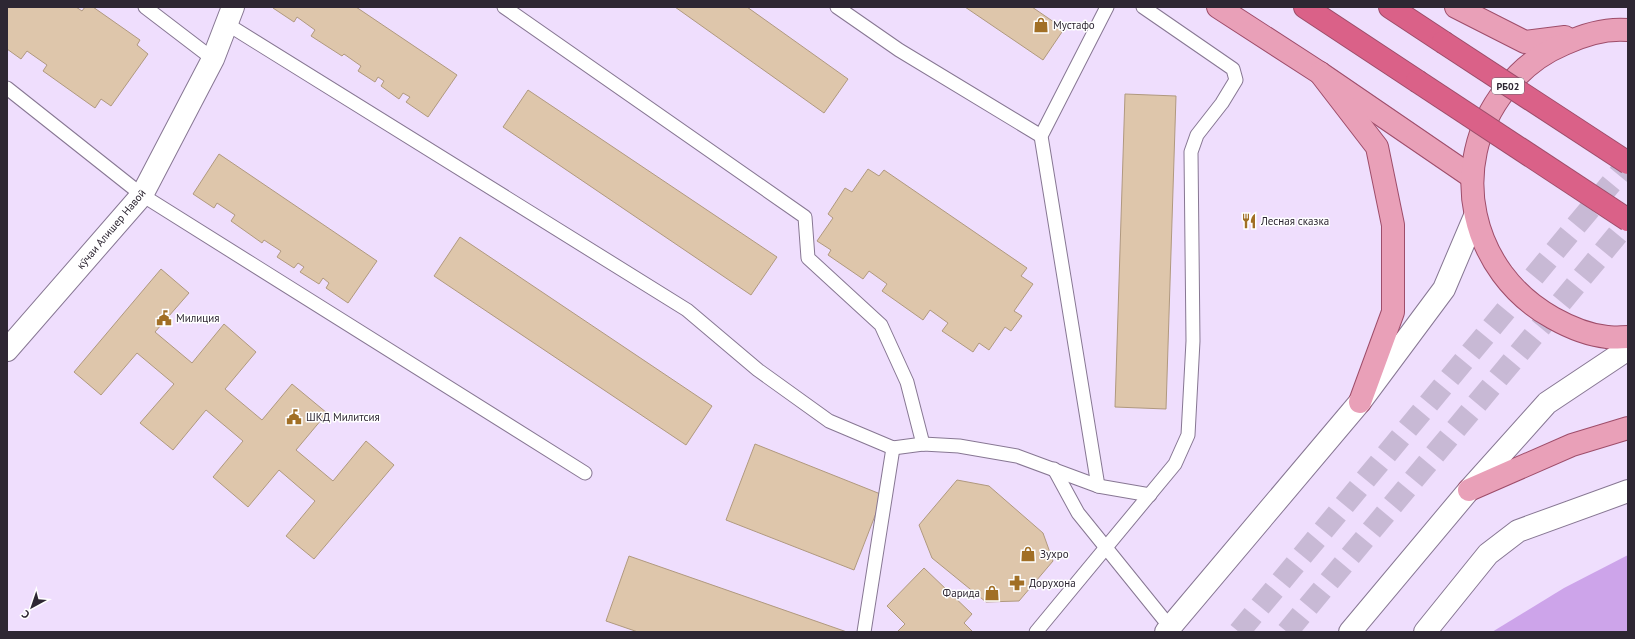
<svg xmlns="http://www.w3.org/2000/svg" width="1635" height="639" viewBox="0 0 1635 639" font-family="'PT Sans',sans-serif">
  <rect width="100%" height="100%" fill="#efdefd"/>
  <polygon fill="#cda4ea" points="1628,555 1628,632 1492,632 1564,588"/>
  <g fill="#dec6ab" stroke="#b0997f">
    <polygon points="7,7 76,7 82,11 85,7 93,7 140,40 137,45 148,54 111,106 101,99 95,108 43,71 47,65 27,51 21,59 7,49"/>
    <polygon points="274,7 356,7 457,75 428,117 406,102 410,97 403,93 399,99 381,86 384,81 378,77 375,82 358,71 361,66 344,54 342,56 311,36 315,30 297,17 294,22 273,8"/>
    <polygon points="675,7 747,7 848,79 824,113"/>
    <polygon points="965,7 1032,7 1064,29 1043,60"/>
    <polygon points="528,90 777,257 751,295 503,127"/>
    <polygon points="1125,94 1176,96 1166,409 1115,407"/>
    <polygon points="219,154 377,261 348,303 326,288 329,283 323,278 319,284 300,272 304,267 298,263 294,268 277,257 281,251 264,240 262,243 231,221 235,215 217,203 214,208 193,194"/>
    <polygon points="868,169 879,176 884,170 1027,268 1021,276 1033,284 1014,311 1022,316 1011,331 1005,327 989,350 979,343 973,352 942,331 948,323 930,310 923,320 882,291 887,284 869,271 863,279 828,255 831,250 817,241 833,218 828,214 845,188 852,192"/>
    <polygon points="460,237 712,406 686,445 434,276"/>
    <polygon points="161,269 189,293 155,332 192,363 224,324 256,352 225,389 262,420 292,384 327,413 296,450 333,481 366,441 394,465 314,559 286,536 315,501 279,470 248,507 213,477 243,441 206,410 173,450 140,423 174,384 137,353 101,395 74,372"/>
    <polygon points="755,444 883,495 854,570 726,520"/>
    <polygon points="957,480 989,486 1043,533 1053,561 1019,601 986,602 932,558 919,525"/>
    <polygon points="629,556 847,632 638,632 606,621"/>
    <polygon points="924,568 972,614 964,623 973,632 897,632 905,624 887,606"/>
  </g>
  <g fill="none" stroke-linecap="round" stroke-linejoin="round">
    <g stroke="#c8b9d5" stroke-width="22" stroke-dasharray="22 11" stroke-linecap="butt">
      <polyline points="1239,632 1628,163"/>
      <polyline points="1287,632 1628,222"/>
    </g>
    <g stroke="#877793" stroke-width="15">
      <g id="lane">
        <polyline points="145,7 213,59"/>
        <polyline points="504,7 805,217 808,258 881,325 907,382 923,444"/>
        <polyline points="837,7 899,50 1041,136"/>
        <polyline points="227,24 687,310 758,370 829,421 893,448 923,444 959,446 1017,456 1098,486 1150,495"/>
        <polyline points="7,88 142,195 585,473"/>
        <polyline points="1054,469 1078,513 1170,627"/>
        <polyline points="1098,486 1041,136 1107,7"/>
        <polyline points="864,632 893,448"/>
        <polyline points="1036,632 1175,464 1188,435 1193,341 1191,152 1197,135 1222,103 1236,80 1233,69 1143,7"/>
      </g>
    </g>
    <g stroke="#877793" stroke-width="24">
      <polyline id="street" points="1425,632 1488,554 1518,531 1628,491"/>
    </g>
    <g stroke="#877793" stroke-width="24">
      <g id="secondary">
        <polyline points="7,350 142,195 213,59 233,7"/>
        <polyline points="1166,632 1360,402 1444,289 1475,216"/>
        <polyline points="1350,632 1469,490 1547,403 1628,349"/>
      </g>
    </g>
    <g stroke="#9e4d6a" stroke-width="24">
      <g id="primary">
        <polyline points="1218,7 1320,73 1472,177"/>
        <polyline points="1456,7 1525,42 1565,37"/>
        <path d="M 1628,30 C 1606,28 1583,35 1564,44 C 1540,54 1521,69 1505,90 C 1446,165 1470,272 1553,318 C 1569,327 1588,335 1607,337 C 1614,338 1621,337 1628,337"/>
        <polyline points="1320,73 1377,147 1393,225 1393,312 1360,402"/>
        <polyline points="1469,490 1572,445 1628,428"/>
      </g>
    </g>
    <g stroke="#9e4d6a" stroke-width="24">
      <g id="highway">
        <polyline points="1305,7 1417,81"/>
        <polyline points="1390,7 1443,42"/>
      </g>
    </g>
    <use href="#lane" stroke="#fff" stroke-width="13"/>
    <use href="#street" stroke="#fff" stroke-width="22"/>
    <use href="#secondary" stroke="#fff" stroke-width="22"/>
    <use href="#primary" stroke="#e9a0b8" stroke-width="22"/>
    <use href="#highway" stroke="#da6188" stroke-width="22"/>
    <g stroke="#9e4d6a" stroke-width="24" stroke-linecap="butt">
      <g id="highway-bridge">
        <polyline points="1443,42 1628,163"/>
        <polyline points="1417,81 1628,220"/>
      </g>
    </g>
    <use href="#highway-bridge" stroke="#da6188" stroke-width="22"/>
  </g>
  <defs>
    <g id="shop-bare" transform="scale(1.2)"><path d="M-5-2.5h2.3a2.7 3.5 0 0 1 5.4 0H5L5.5 6h-11ZM-1.5-2.5h3a1.5 2.3 0 0 0-3 0Z" fill="#a16f25" stroke="#fff" stroke-width="2.5" paint-order="stroke"/></g>
    <g id="restaurant-bare" transform="scale(1.2)"><path d="M-5-6h1v4h1v-4h1v4h1v-4h1v5L-1.5 .5V6h-2V.5L-5-1ZM5-6V6H3V1.5H1.5Q1.5-4 5-6Z" fill="#a16f25" stroke="#fff" stroke-width="2.5" paint-order="stroke"/></g>
    <g id="civic-bare" transform="scale(1.2)"><path d="M-.6-6.5H3V-4.5H.6V-3L4-1V1h2V6H-6V1h2V-1L-.6-3ZM-1.2 2.5V6h2.4V2.5Z" fill="#a16f25" stroke="#fff" stroke-width="2.5" paint-order="stroke"/></g>
    <g id="pharmacy-bare" transform="scale(1.2)"><path d="M-2-6h4v4h4v4h-4v4h-4v-4h-4v-4h4Z" fill="#a16f25" stroke="#fff" stroke-width="2.5" paint-order="stroke"/></g>
  </defs>
  <g fill-rule="evenodd">
    <use href="#shop-bare" x="1041" y="25"/>
    <use href="#restaurant-bare" x="1249" y="221"/>
    <use href="#civic-bare" x="164" y="318"/>
    <use href="#civic-bare" x="294" y="417"/>
    <use href="#shop-bare" x="1028" y="554"/>
    <use href="#pharmacy-bare" x="1017" y="583"/>
    <use href="#shop-bare" x="992" y="593"/>
  </g>
  <g text-anchor="middle" stroke-width="3" stroke-linejoin="round" paint-order="stroke">
    <rect fill="#fff" stroke="#6d6870" stroke-width="1" x="1492" y="78" width="32" height="16" rx="3"/>
    <g font-size="10" font-weight="bold" fill="#2e2733">
      <text x="1508" y="90">РБ02</text>
    </g>
    <g font-size="11" fill="#2e2733" stroke="#fff" text-anchor="start">
      <text x="1053" y="29">Мустафо</text>
      <text x="1261" y="225">Лесная сказка</text>
      <text x="176" y="322">Милиция</text>
      <text x="306" y="421">ШКД Милитсия</text>
      <text x="1040" y="558">Зухро</text>
      <text x="1029" y="587">Дорухона</text>
      <text x="980" y="597" text-anchor="end">Фарида</text>
    </g>
    <g font-size="11" fill="#2e2733" stroke="#fff">
      <text transform="translate(111 229) rotate(-50)" y="4">кӯчаи Алишер Навоӣ</text>
    </g>
  </g>
  <rect width="1635" height="639" fill="none" stroke="#2e2733" stroke-width="16"/>
  <g transform="translate(32 607) rotate(220)" stroke="#ffffff" stroke-width="3" paint-order="stroke">
  <path d="M0-3L7 15L0 10L-7 15Z" fill="#2e2733"/>
  <text y="-6" font-size="11" font-weight="bold" text-anchor="middle" fill="#2e2733">С</text>
  </g>
</svg>
